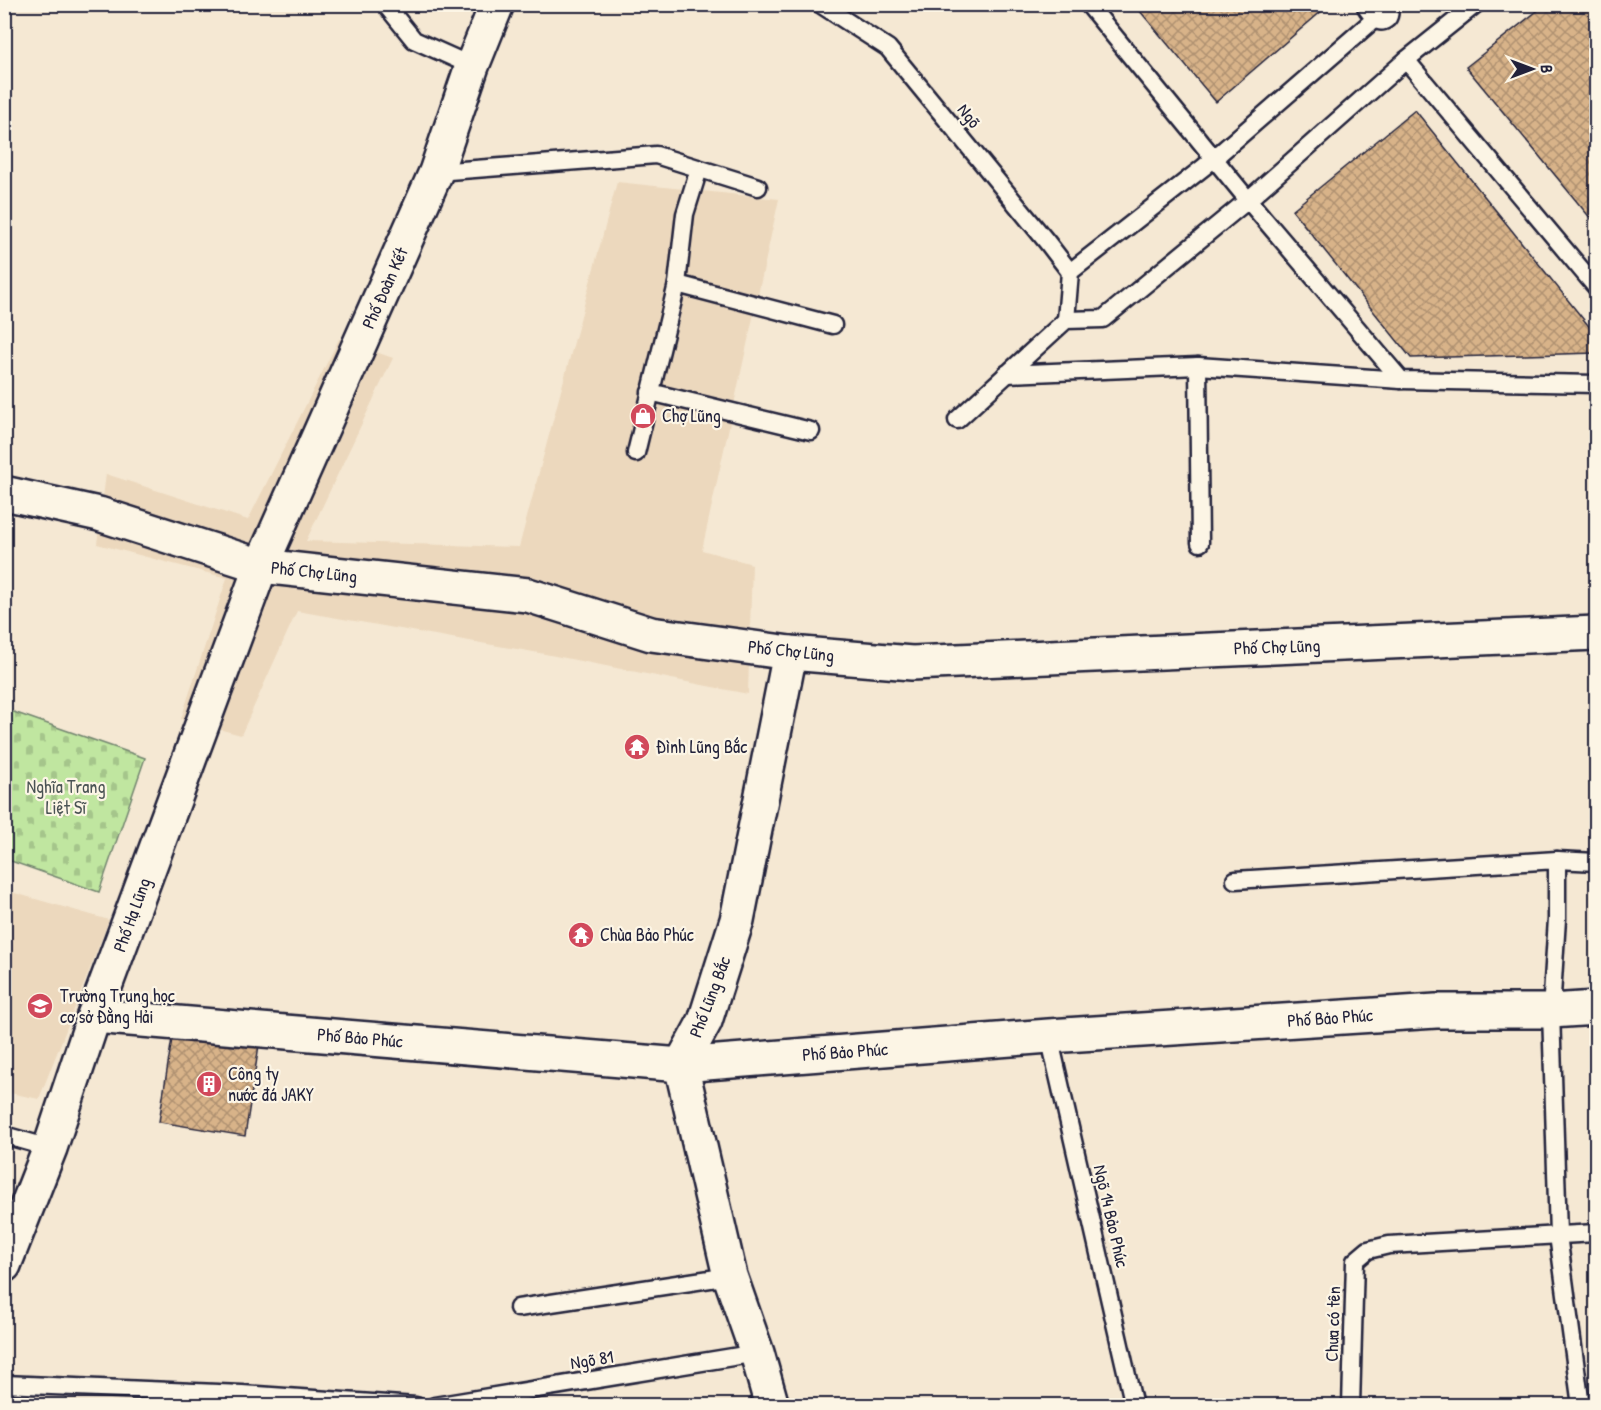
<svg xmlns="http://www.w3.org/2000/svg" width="1601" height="1410" viewBox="0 0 1601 1410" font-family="'Patrick Hand',sans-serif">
  <defs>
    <pattern id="cemetery-stones" width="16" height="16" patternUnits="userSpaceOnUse" patternTransform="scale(1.5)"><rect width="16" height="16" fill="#c0e6a0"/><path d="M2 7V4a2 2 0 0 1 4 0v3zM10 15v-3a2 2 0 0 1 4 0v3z" fill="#a5c58b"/></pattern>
    <pattern id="building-cross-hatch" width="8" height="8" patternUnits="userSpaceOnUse" patternTransform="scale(1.5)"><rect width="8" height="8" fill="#d8b389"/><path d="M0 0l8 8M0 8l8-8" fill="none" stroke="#af9171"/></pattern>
  </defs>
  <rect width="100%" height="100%" fill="#f5e8d3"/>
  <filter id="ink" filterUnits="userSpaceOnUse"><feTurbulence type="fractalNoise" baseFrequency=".0167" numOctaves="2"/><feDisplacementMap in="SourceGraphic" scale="12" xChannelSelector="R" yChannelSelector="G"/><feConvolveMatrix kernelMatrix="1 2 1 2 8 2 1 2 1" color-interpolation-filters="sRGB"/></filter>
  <g filter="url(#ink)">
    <g fill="#ecd8bd">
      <polygon points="617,182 779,199 702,550 752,564 748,694 545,654 297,611 241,735 181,719 227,578 97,544 106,474 248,520 339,339 393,358 306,541 519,547"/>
      <polygon points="4,890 109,920 39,1099 5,1092"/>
    </g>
    <polygon fill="url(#cemetery-stones)" stroke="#71846e" stroke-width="1.5" points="5,709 145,758 99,892 5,859"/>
    <g fill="url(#building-cross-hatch)" stroke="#22223b" stroke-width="1.5">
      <polygon points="1134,4 1330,4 1216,102"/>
      <polygon points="1546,4 1596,4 1596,225 1466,67"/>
      <polygon points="1415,110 1596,335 1596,353 1411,358 1292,210"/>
      <polygon points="173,1032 259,1045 245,1136 159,1122"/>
    </g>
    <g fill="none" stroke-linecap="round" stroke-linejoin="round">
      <g stroke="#22223b" stroke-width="21">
        <g id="service">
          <polyline points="385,4 414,40 472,66"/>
          <polyline points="820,4 888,48 1047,242 1070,272"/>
          <polyline points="1088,4 1248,200 1401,380"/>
          <polyline points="1406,60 1596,287"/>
          <polyline points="436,172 656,155 758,187"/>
          <polyline points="677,284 833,325"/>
          <polyline points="1066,320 1070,272 1204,167 1385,10"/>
          <polyline points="1198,366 1200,543"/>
          <polyline points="1006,374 1198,366 1401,380 1596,384"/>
          <polyline points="650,392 811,431"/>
          <polyline points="957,420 1066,320 1103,319 1248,200 1406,60 1476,4"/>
          <polyline points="636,453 677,284 685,214 699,169"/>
          <polyline points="1557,860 1596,862"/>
          <polyline points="1235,880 1557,860 1557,919 1551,1011 1558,1235 1581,1406"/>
          <polyline points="1049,1036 1134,1406"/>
          <polyline points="4,1135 50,1148"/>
          <polyline points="518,1308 730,1276"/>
          <polyline points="4,1384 242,1394 416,1406"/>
          <polyline points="434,1406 757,1353"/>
          <polyline points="1351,1406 1355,1261 1368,1250 1389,1245 1596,1233"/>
        </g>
      </g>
      <g stroke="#22223b" stroke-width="38">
        <g id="minor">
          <polyline points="1374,4 1381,13"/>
          <polyline points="94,1016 681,1065 1049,1036 1436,1011 1551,1011 1596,1008"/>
          <polyline points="4,1265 50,1148 94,1016 261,566 436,172 472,66 497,4"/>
        </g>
      </g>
      <g stroke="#22223b" stroke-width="38">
        <g id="tertiary">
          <polyline points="4,493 99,514 261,566 528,595 651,634 790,653 912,663 1596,633"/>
          <polyline points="772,1406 757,1353 730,1276 681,1065 705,1021 737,920 790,653"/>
        </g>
      </g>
      <use href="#service" stroke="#fcf5e5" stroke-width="16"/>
      <use href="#minor" stroke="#fcf5e5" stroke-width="33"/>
      <use href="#tertiary" stroke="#fcf5e5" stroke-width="33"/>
    </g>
  </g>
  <defs>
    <g id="shop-disc" transform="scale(1.35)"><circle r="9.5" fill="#d1495b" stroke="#fcf5e5"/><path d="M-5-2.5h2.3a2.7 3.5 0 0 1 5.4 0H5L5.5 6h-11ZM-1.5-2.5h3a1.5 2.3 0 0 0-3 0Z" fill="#fff"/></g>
    <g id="temple-disc" transform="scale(1.35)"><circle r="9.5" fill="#d1495b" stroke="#fcf5e5"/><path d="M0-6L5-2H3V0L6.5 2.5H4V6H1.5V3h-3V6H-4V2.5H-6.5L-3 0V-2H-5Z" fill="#fff"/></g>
    <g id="school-disc" transform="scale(1.35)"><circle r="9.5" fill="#d1495b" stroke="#fcf5e5"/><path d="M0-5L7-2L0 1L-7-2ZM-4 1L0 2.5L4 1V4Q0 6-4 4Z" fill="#fff"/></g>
    <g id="building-disc" transform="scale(1.35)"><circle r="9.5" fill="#d1495b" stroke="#fcf5e5"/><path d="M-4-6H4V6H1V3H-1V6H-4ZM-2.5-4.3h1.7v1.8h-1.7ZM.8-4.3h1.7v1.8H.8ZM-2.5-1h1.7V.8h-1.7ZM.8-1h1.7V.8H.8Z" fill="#fff"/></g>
  </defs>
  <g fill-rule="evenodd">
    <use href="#shop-disc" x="643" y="416"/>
    <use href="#temple-disc" x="637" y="747"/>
    <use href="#temple-disc" x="581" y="935"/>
    <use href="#school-disc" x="40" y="1006"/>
    <use href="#building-disc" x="209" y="1084"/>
  </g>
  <g text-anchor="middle" stroke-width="4.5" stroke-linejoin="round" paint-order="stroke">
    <g font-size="18" fill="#22223b" stroke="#fcf5e5">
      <text transform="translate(969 116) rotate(51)" y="6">Ngõ</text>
      <text transform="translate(385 288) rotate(-66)" y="6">Phố Đoàn Kết</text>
      <text transform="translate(314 572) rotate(6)" y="6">Phố Chợ Lũng</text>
      <text transform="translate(1277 647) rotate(-2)" y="6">Phố Chợ Lũng</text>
      <text transform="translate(791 651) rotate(6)" y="6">Phố Chợ Lũng</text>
      <text transform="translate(132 915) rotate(-70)" y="6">Phố Hạ Lũng</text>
      <text transform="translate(710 997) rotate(-69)" y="6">Phố Lũng Bắc</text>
      <text transform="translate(1330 1018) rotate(-4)" y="6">Phố Bảo Phúc</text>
      <text transform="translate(360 1038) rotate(5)" y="6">Phố Bảo Phúc</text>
      <text transform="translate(845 1052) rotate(-4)" y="6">Phố Bảo Phúc</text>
      <text transform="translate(1111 1216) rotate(77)" y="6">Ngõ 14 Bảo Phúc</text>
      <text transform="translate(1333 1324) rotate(-88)" y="6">Chưa có tên</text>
      <text transform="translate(592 1360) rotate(-9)" y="6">Ngõ 81</text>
    </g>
    <g font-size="18" fill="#22223b" stroke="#fcf5e5" text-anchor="start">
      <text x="662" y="422">Chợ Lũng</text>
      <text x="656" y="753">Đình Lũng Bắc</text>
      <text x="600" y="941">Chùa Bảo Phúc</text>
      <text x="60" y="1002">Trường Trung học<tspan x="60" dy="21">cơ sở Đằng Hải</tspan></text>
      <text x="228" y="1080">Công ty<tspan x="228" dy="21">nước đá JAKY</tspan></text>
    </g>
    <g font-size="18" fill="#4a5354" stroke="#fcf5e5">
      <text x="66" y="793">Nghĩa Trang<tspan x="66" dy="21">Liệt Sĩ</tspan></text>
    </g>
  </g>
  <rect width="1601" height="1410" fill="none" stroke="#fcf5e5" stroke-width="24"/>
  <rect x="12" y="12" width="1577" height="1386" fill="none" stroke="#22223b" stroke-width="2" filter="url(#ink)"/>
  <g transform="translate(1532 69) rotate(90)" stroke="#fcf5e5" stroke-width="4.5" paint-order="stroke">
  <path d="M0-4.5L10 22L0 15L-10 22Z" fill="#22223b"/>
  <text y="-9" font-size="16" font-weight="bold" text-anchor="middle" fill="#22223b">B</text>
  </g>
</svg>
